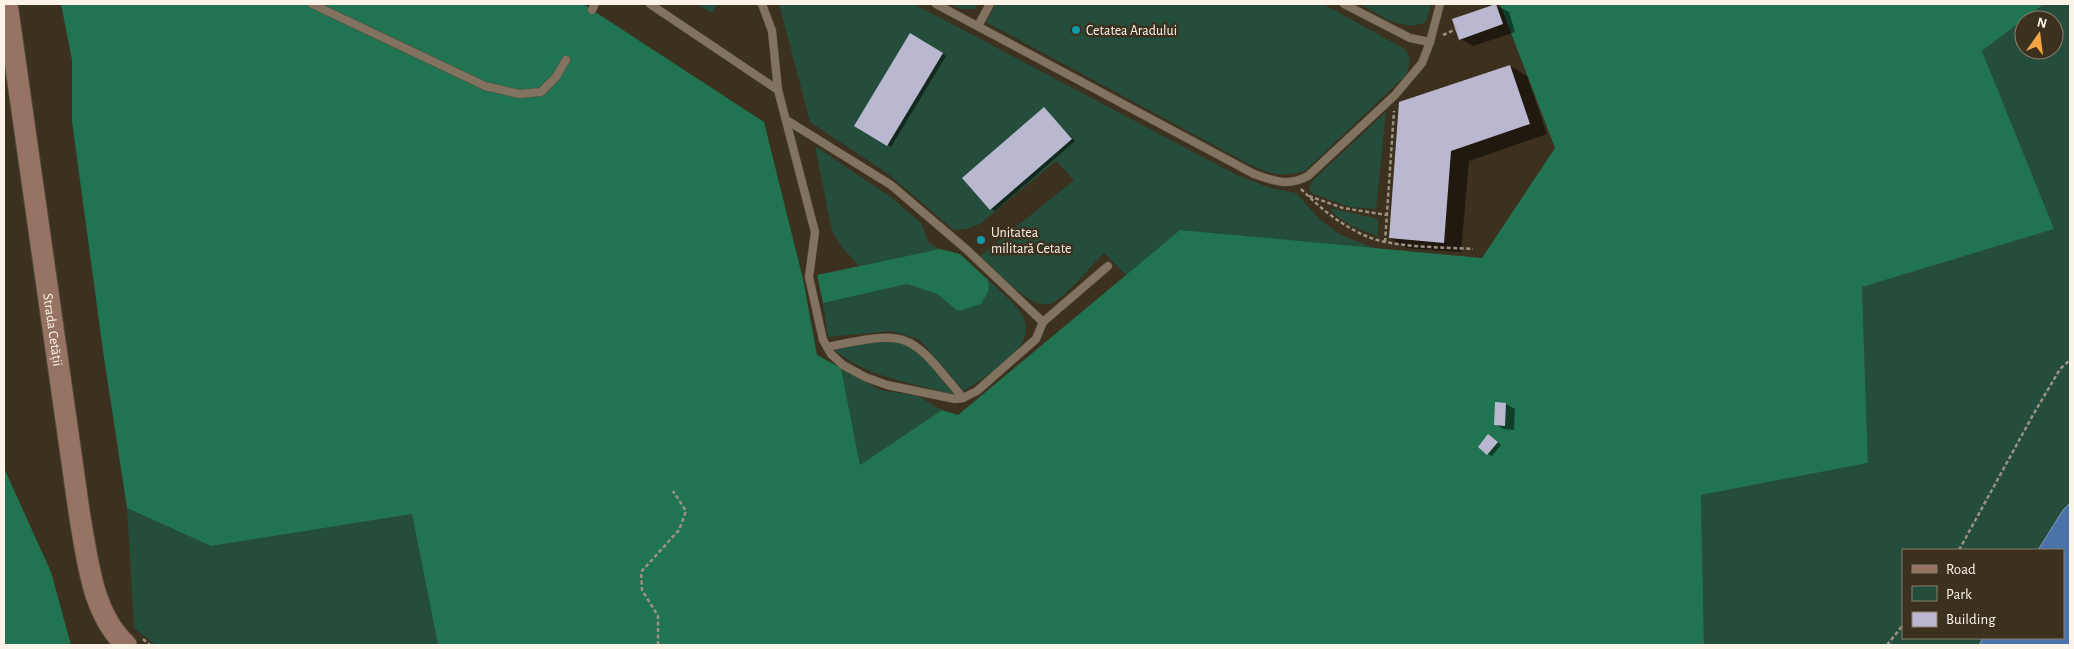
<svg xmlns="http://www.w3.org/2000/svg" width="2074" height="649" viewBox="0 0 2074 649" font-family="'Alegreya Sans',sans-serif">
  <rect width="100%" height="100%" fill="#3c301e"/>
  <g fill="#244e3b" fill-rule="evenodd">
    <polygon points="697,4 718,4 712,13"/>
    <path d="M 779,4 L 914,4 L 1235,174 L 1270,188 L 1296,193 L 1319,219 L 1341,235 L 1379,250 L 1180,230 L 1126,275 L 1104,253 C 1088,269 1072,290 1054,302 C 1035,316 995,269 980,256 L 1074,180 L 1056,161 L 980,224 L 966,229 L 954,230 L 887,173 L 810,122 Z"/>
    <polygon points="950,4 979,4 974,9 960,9"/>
    <path d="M 996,4 L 1323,4 L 1405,49 C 1411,59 1411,65 1405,76 L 1305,171 C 1280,178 1270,174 1247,163 L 986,22 Z"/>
    <path d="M 1360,4 L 1431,4 L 1426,22 C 1403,33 1381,15 1360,4 Z"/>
    <path d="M 2044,4 L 2070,4 L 2070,503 L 2063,510 L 2038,550 L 1903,550 L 1903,638 L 1983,638 L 1979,645 L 1704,645 L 1701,495 L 1868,463 L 1862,287 L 2054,229 L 1982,51 ZM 2024,20 L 2054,20 L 2054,50 L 2024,50 Z"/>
    <polygon points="1386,112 1376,209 1350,207 1311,193 1309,187 1313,180"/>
    <polygon points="815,146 888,195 921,223 929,243 940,249 859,266 842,247 832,231"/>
    <path d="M 1329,208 L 1378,219 L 1378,236 C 1363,231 1339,222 1329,208 Z"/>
    <path d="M 987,279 C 997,288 1009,298 1018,309 C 1047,345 988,374 964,391 L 919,339 L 891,331 L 828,337 L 823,303 L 907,284 L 937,294 L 958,311 Z"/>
    <path d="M 878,340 C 918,340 931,367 955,395 C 911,382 871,379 834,350 Z"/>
    <polygon points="841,368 880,390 918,396 942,410 860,465"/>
    <polygon points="127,508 211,546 412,514 438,645 156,645 134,628"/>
  </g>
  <g fill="#207452">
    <polygon points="61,4 583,4 764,122 803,279 817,355 841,368 860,465 942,410 958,415 1180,230 1482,258 1555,148 1500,4 2044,4 1982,51 2054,229 1862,287 1868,463 1701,495 1704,645 438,645 412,514 211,546 127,508 103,351 72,121 72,60"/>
    <polygon points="940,249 960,254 988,280 989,290 981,304 958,311 937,294 907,284 823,303 817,275"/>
    <polygon points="4,468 51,572 71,645 4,645"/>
  </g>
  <polygon fill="#4b73a9" stroke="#809abc" points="2070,503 2070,645 1979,645 1983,638 2063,638 2063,550 2038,550 2063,510"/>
  <g fill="#0007">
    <polygon points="1495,5 1509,12 1515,32 1473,46 1460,39"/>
    <polygon points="910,35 946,56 891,147 856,126"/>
    <polygon points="1510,66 1527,76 1547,134 1469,161 1461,252 1407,248 1390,238"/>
    <polygon points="1044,109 1075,141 995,211 991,209"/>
    <polygon points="1496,404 1506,404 1515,409 1514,430 1504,429 1495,424"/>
    <polygon points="1493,438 1501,445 1492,456 1488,454"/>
  </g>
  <g fill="#bab8d0">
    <polygon points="1496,4 1503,24 1459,40 1452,19"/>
    <polygon points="910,33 943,53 887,146 854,126"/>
    <polygon points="1510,65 1530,124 1451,151 1444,243 1389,238 1399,102"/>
    <polygon points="1044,107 1072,139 990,210 962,178"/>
    <polygon points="1495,402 1506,403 1505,426 1494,425"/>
    <polygon points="1488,434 1498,442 1487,455 1478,447"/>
  </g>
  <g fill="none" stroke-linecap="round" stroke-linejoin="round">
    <g stroke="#574d3d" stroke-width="9">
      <g id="service">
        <polyline points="312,4 485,86 519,94 541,92 556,77 566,60"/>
        <polyline points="650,4 778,90"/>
        <polyline points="762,4 772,31 778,90 815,232 809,277 823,340 831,354 843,365 865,377 887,385 955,399 963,398 977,391 1036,339 1043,322 1108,266"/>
        <path d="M 936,4 L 1254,174 C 1275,181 1287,187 1308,176 L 1395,95 L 1422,63 L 1430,42 L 1440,4"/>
        <polyline points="1344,4 1410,38 1430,42"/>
        <polyline points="592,10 595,4"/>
        <polyline points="978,26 990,4"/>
        <polyline points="788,121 891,185 966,249 1043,322"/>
        <path d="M 827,347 C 912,329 909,333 963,398"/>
      </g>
    </g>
    <g stroke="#574d3d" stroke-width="23">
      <g id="secondary">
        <path id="s1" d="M 7,4 L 80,518 C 88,561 92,613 126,645"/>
      </g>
    </g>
    <g stroke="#9b9183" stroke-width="2.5" stroke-dasharray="4 2.5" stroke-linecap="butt">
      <polyline points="1443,35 1456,29"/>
      <path d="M 1301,189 C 1321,209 1341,225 1366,236 C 1392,248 1443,247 1473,249"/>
      <polyline points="1309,196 1343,208 1387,215"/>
      <polyline points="1385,242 1394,111"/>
      <polyline points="1959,550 2033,415 2060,369 2070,360"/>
      <polyline points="143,639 150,645"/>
      <polyline points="658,645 658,616 642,590 641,572 679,530 686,511 673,491"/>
      <polyline points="1887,645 1903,625"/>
    </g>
    <use href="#service" stroke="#81735f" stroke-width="8"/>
    <use href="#secondary" stroke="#977363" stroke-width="21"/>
  </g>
  <g fill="#0f9aa8" stroke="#3c301e" stroke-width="2">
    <circle cx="1076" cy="30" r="5"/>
    <circle cx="981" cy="240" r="5"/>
  </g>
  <g text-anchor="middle" stroke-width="5" stroke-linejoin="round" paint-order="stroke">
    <g font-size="14" fill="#fcf4e9" stroke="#3c301e" text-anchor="start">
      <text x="1086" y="35">Cetatea Aradului</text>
      <text x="991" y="237">Unitatea<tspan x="991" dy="16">militară Cetate</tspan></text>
    </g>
    <g font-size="14" fill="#fcf4e9" stroke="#3c301e">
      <text dy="5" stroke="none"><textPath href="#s1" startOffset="329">Strada Cetății</textPath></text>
    </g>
  </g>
  <rect width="2074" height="649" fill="none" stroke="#fcf4e9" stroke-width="10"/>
  <rect x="1902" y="549" width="162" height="90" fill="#3c301e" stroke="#897e6f"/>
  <rect x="1912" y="565" width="25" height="8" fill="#977363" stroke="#897e6f"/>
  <text x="1946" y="574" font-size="15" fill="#fcf4e9">Road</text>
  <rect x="1912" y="586" width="25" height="15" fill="#244e3b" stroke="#897e6f"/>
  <text x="1946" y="599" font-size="15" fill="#fcf4e9">Park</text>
  <rect x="1912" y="612" width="25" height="15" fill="#bab8d0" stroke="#897e6f"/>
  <text x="1946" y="624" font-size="15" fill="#fcf4e9">Building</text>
  <g transform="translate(2039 35) rotate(14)"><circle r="24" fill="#3c301e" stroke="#897e6f"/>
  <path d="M0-4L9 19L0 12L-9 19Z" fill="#f4a344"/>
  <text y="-8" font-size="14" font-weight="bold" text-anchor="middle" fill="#fcf4e9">N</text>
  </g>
</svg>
